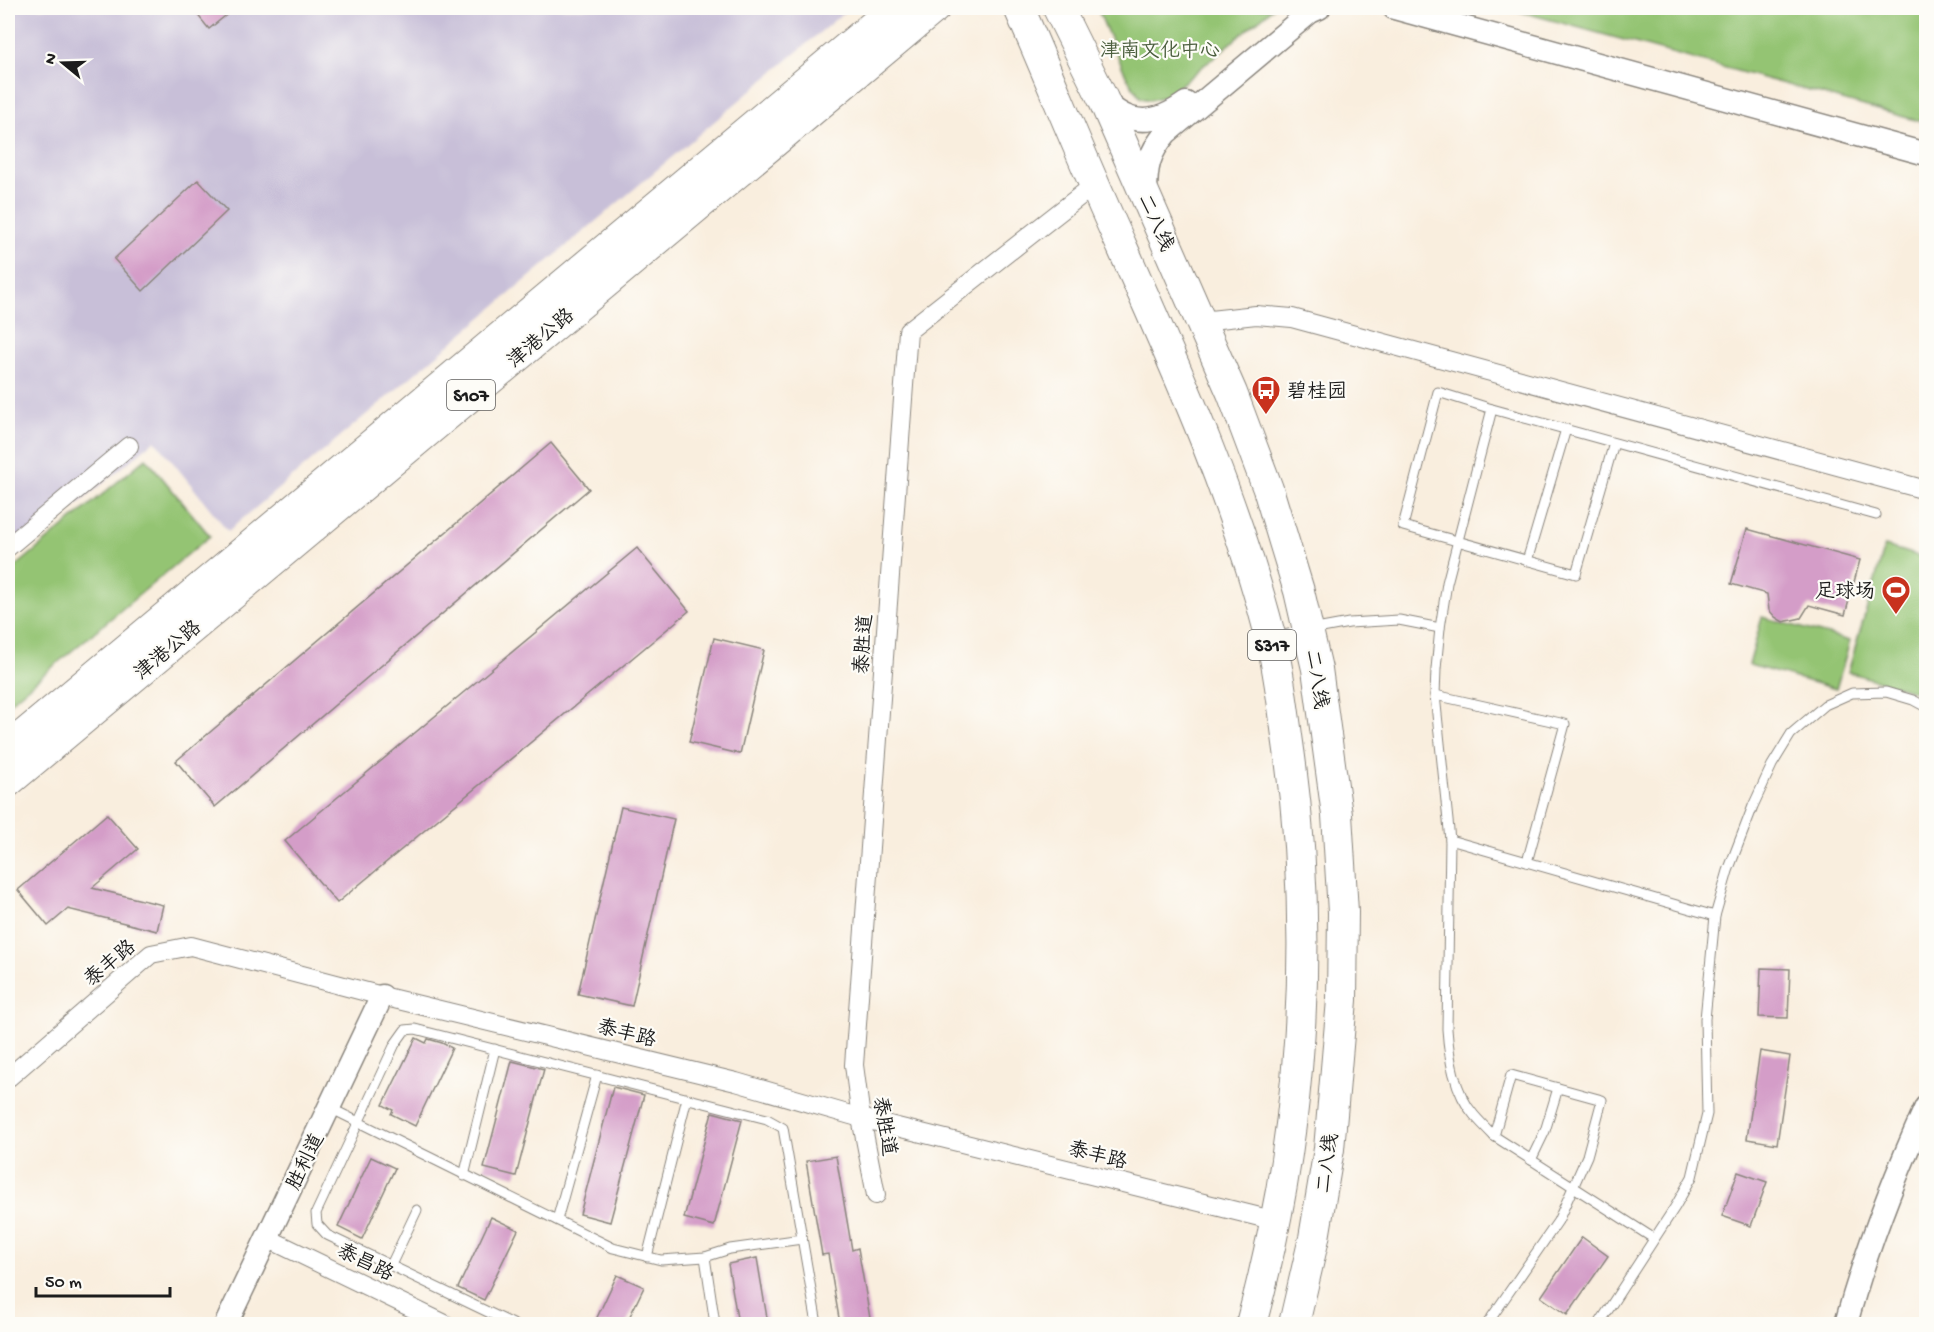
<svg xmlns="http://www.w3.org/2000/svg" width="1934" height="1332" viewBox="0 0 1934 1332" font-family="'Gochi Hand','LXGW WenKai TC',sans-serif">
  <rect width="100%" height="100%" fill="#fdfcf7"/>
  <filter id="ink" filterUnits="userSpaceOnUse"><feTurbulence type="fractalNoise" baseFrequency=".0167" numOctaves="2"/><feDisplacementMap in="SourceGraphic" scale="12" xChannelSelector="R" yChannelSelector="G"/><feConvolveMatrix kernelMatrix="1 2 1 2 8 2 1 2 1" color-interpolation-filters="sRGB"/></filter>
  <filter id="wash" filterUnits="userSpaceOnUse"><feTurbulence type="fractalNoise" baseFrequency=".008" numOctaves="4" result="noise"/><feDisplacementMap in="SourceGraphic" scale="24" xChannelSelector="R" yChannelSelector="G"/><feGaussianBlur stdDeviation="1.35" result="paint"/><feColorMatrix in="noise" values="0 0 0 0 0 0 0 0 0 0 0 0 0 0 0 0 0 1.4 0 .05"/><feComposite in="paint" operator="in"/></filter>
  <g filter="url(#wash)">
    <rect width="100%" height="100%" fill="#f9eede"/>
    <polygon fill="#c8bfd8" points="8,8 849,8 228,531 155,440 8,562"/>
    <g fill="#94c473" stroke="#587048" stroke-width="1.5">
      <polygon points="1097,8 1273,8 1167,96 1150,100 1141,98 1127,78"/>
      <polygon points="1507,8 1926,8 1926,123"/>
      <polygon points="146,458 210,536 8,704 8,573"/>
      <polygon points="1885,546 1926,558 1926,695 1848,672"/>
      <polygon points="1762,617 1850,641 1836,689 1749,665"/>
    </g>
    <g id="blocks">
      <g fill="#d49dc8">
        <polygon points="192,8 235,8 209,29"/>
        <polygon points="198,180 227,211 143,291 114,259"/>
        <polygon points="551,443 589,489 215,807 176,761"/>
        <polygon points="1747,529 1860,560 1845,615 1809,605 1801,618 1783,622 1775,617 1769,610 1767,594 1731,584"/>
        <polygon points="637,548 689,611 337,903 285,841"/>
        <polygon points="714,638 764,650 740,754 689,742"/>
        <polygon points="621,807 674,819 632,1006 578,994"/>
        <polygon points="107,814 138,849 92,888 163,905 157,931 68,909 48,926 18,890"/>
        <polygon points="1761,968 1790,969 1788,1018 1759,1017"/>
        <polygon points="416,1038 426,1043 428,1039 442,1043 452,1048 415,1126 391,1114 393,1110 383,1105"/>
        <polygon points="1760,1051 1790,1056 1777,1144 1747,1139"/>
        <polygon points="512,1061 544,1069 516,1176 484,1168"/>
        <polygon points="613,1087 644,1095 610,1222 580,1214"/>
        <polygon points="712,1112 742,1120 714,1226 684,1218"/>
        <polygon points="836,1156 852,1250 858,1248 871,1324 840,1324 828,1254 822,1255 806,1161"/>
        <polygon points="371,1157 395,1168 362,1239 338,1227"/>
        <polygon points="1738,1172 1767,1182 1751,1226 1722,1216"/>
        <polygon points="491,1217 518,1230 484,1300 458,1288"/>
        <polygon points="1582,1237 1608,1256 1567,1315 1541,1297"/>
        <polygon points="757,1258 768,1324 738,1324 728,1264"/>
        <polygon points="617,1275 644,1287 626,1324 594,1324"/>
      </g>
    </g>
  </g>
  <g filter="url(#ink)">
    <use href="#blocks" fill-opacity="0" stroke="#8a857d" stroke-width="1.5"/>
    <g fill="none" stroke-linecap="round" stroke-linejoin="round">
      <g stroke="#8a857d" stroke-width="11">
        <g id="service">
          <path d="M 1492,409 L 1447,583 L 1440,628 L 1436,669 L 1435,695 L 1450,840 L 1447,1029 C 1449,1057 1454,1092 1474,1115 C 1480,1122 1487,1129 1494,1136 L 1653,1238"/>
          <polyline points="1614,443 1576,574 1403,526 1438,392 1492,409 1876,515"/>
          <polyline points="1527,561 1566,429"/>
          <polyline points="1273,637 1349,623 1399,620 1440,628"/>
          <polyline points="1435,695 1565,724 1527,862"/>
          <polyline points="1450,840 1715,916"/>
          <polyline points="330,1108 613,1248 661,1260 705,1257 730,1249 802,1239"/>
          <polyline points="1531,1160 1545,1131 1558,1088"/>
          <polyline points="464,1176 495,1049"/>
          <polyline points="557,1220 597,1075"/>
          <polyline points="647,1257 687,1098"/>
          <polyline points="705,1257 715,1324"/>
          <polyline points="391,1265 417,1210"/>
          <polyline points="513,1324 327,1235 317,1224 316,1213 395,1044 405,1030 415,1029 767,1119 783,1128 817,1324"/>
          <polyline points="1487,1324 1558,1221 1587,1156 1602,1100 1511,1075 1494,1136"/>
          <polyline points="1599,1324 1675,1207 1692,1177 1707,1114 1705,1019 1715,916 1728,871 1753,806 1772,765 1791,734 1825,705 1852,693 1886,692 1913,700 1926,707"/>
        </g>
      </g>
      <g stroke="#8a857d" stroke-width="20">
        <g id="minor">
          <polyline points="1201,321 1256,315 1292,318 1926,490"/>
          <polyline points="8,547 129,446"/>
          <polyline points="8,1078 151,954 191,946 382,996 736,1082 861,1118 1276,1221"/>
          <polyline points="876,1195 861,1118 854,1065 908,331 1094,185"/>
          <polyline points="267,1238 445,1324"/>
        </g>
      </g>
      <g stroke="#8a857d" stroke-width="25">
        <g id="tertiary">
          <polyline points="1394,8 1926,154"/>
          <path d="M 1104,100 C 1130,128 1157,124 1186,103"/>
          <path d="M 1146,195 C 1146,168 1148,154 1166,133 L 1310,12 L 1319,8"/>
          <polyline points="226,1324 382,996"/>
          <path d="M 1846,1324 C 1866,1249 1894,1178 1926,1107"/>
        </g>
      </g>
      <g stroke="#8a857d" stroke-width="32">
        <g id="primary">
          <path d="M 1019,8 C 1051,81 1081,156 1114,229 C 1173,361 1234,494 1270,635 C 1279,670 1283,707 1288,743 C 1316,937 1303,1136 1251,1324"/>
          <polyline points="1058,8 1103,99 1232,393 1268,489 1299,591 1317,669 1337,815 1343,912 1342,1000 1329,1149 1314,1238 1294,1324"/>
          <polyline points="8,748 894,8"/>
          <polyline points="8,782 935,8"/>
        </g>
      </g>
      <use href="#service" stroke="#fff" stroke-width="9"/>
      <use href="#minor" stroke="#fff" stroke-width="18"/>
      <use href="#tertiary" stroke="#fff" stroke-width="22"/>
      <use href="#primary" stroke="#fff" stroke-width="30"/>
    </g>
  </g>
  <defs>
    <g id="bus-pin" transform="scale(1.5)"><path d="M0 17L-7.5 6A9.5 9.5 0 1 1 7.5 6Z" fill="#c8321e" stroke="#fdfcf7"/><path d="M-5-6H5V4H4V6H2V4H-2V6H-4V4H-5ZM-3.5-4V0h7V-4ZM-3.5 1.2v1.5H-2V1.2ZM2 1.2v1.5H3.5V1.2Z" fill="#fff"/></g>
    <g id="stadium-pin" transform="scale(1.5)"><path d="M0 17L-7.5 6A9.5 9.5 0 1 1 7.5 6Z" fill="#c8321e" stroke="#fdfcf7"/><path d="M0-5a6.5 5 0 1 0 0 10a6.5 5 0 1 0 0-10ZM-3.5-1.8h7v3.6h-7Z" fill="#fff"/></g>
  </defs>
  <g fill-rule="evenodd">
    <use href="#bus-pin" x="1266" y="390"/>
    <use href="#stadium-pin" x="1896" y="590"/>
  </g>
  <g text-anchor="middle" stroke-width="4.5" stroke-linejoin="round" paint-order="stroke">
    <g fill="#fdfcf7" stroke="#605f5e" stroke-width="1.5">
      <rect x="447" y="380" width="48" height="30" rx="4.5"/>
      <rect x="1248" y="630" width="48" height="30" rx="4.5"/>
    </g>
    <g font-size="18" font-weight="bold" fill="#1c1c1c">
      <text x="471" y="401">S107</text>
      <text x="1272" y="651">S317</text>
    </g>
    <g font-size="20" fill="#4c5f3f" stroke="#fdfcf7">
      <text x="1160" y="56">津南文化中心</text>
    </g>
    <g font-size="20" fill="#1c1c1c" stroke="#fdfcf7">
      <text transform="translate(1157 222) rotate(66)" y="7">二八线</text>
      <text transform="translate(540 337) rotate(-40)" y="7">津港公路</text>
      <text transform="translate(862 644) rotate(-86)" y="7">泰胜道</text>
      <text transform="translate(167 649) rotate(-40)" y="7">津港公路</text>
      <text transform="translate(1318 679) rotate(81)" y="7">二八线</text>
      <text transform="translate(109 962) rotate(-40)" y="7">泰丰路</text>
      <text transform="translate(627 1032) rotate(14)" y="7">泰丰路</text>
      <text transform="translate(886 1126) rotate(80)" y="7">泰胜道</text>
      <text transform="translate(1098 1154) rotate(14)" y="7">泰丰路</text>
      <text transform="translate(304 1161) rotate(-64)" y="7">胜利道</text>
      <text transform="translate(1326 1163) rotate(-82)" y="7">二八线</text>
      <text transform="translate(366 1261) rotate(26)" y="7">泰昌路</text>
    </g>
    <g font-size="20" fill="#1c1c1c" stroke="#fdfcf7" text-anchor="start">
      <text x="1287" y="397">碧桂园</text>
      <text x="1875" y="597" text-anchor="end">足球场</text>
    </g>
  </g>
  <rect width="1934" height="1332" fill="none" stroke="#fdfcf7" stroke-width="30"/>
  <g transform="translate(63 63) rotate(289)" stroke="#fdfcf7" stroke-width="4.5" paint-order="stroke">
  <path d="M0-4.5L10 22L0 15L-10 22Z" fill="#1c1c1c"/>
  <text y="-9" font-size="16" font-weight="bold" text-anchor="middle" fill="#1c1c1c">N</text>
  </g>
  <path d="M36 1287v9h134v-9" fill="none" stroke="#1c1c1c" stroke-width="3"/>
  <text x="45" y="1287" font-size="18" fill="#1c1c1c" stroke="#fdfcf7" stroke-width="4.5" paint-order="stroke">50 m</text>
</svg>
